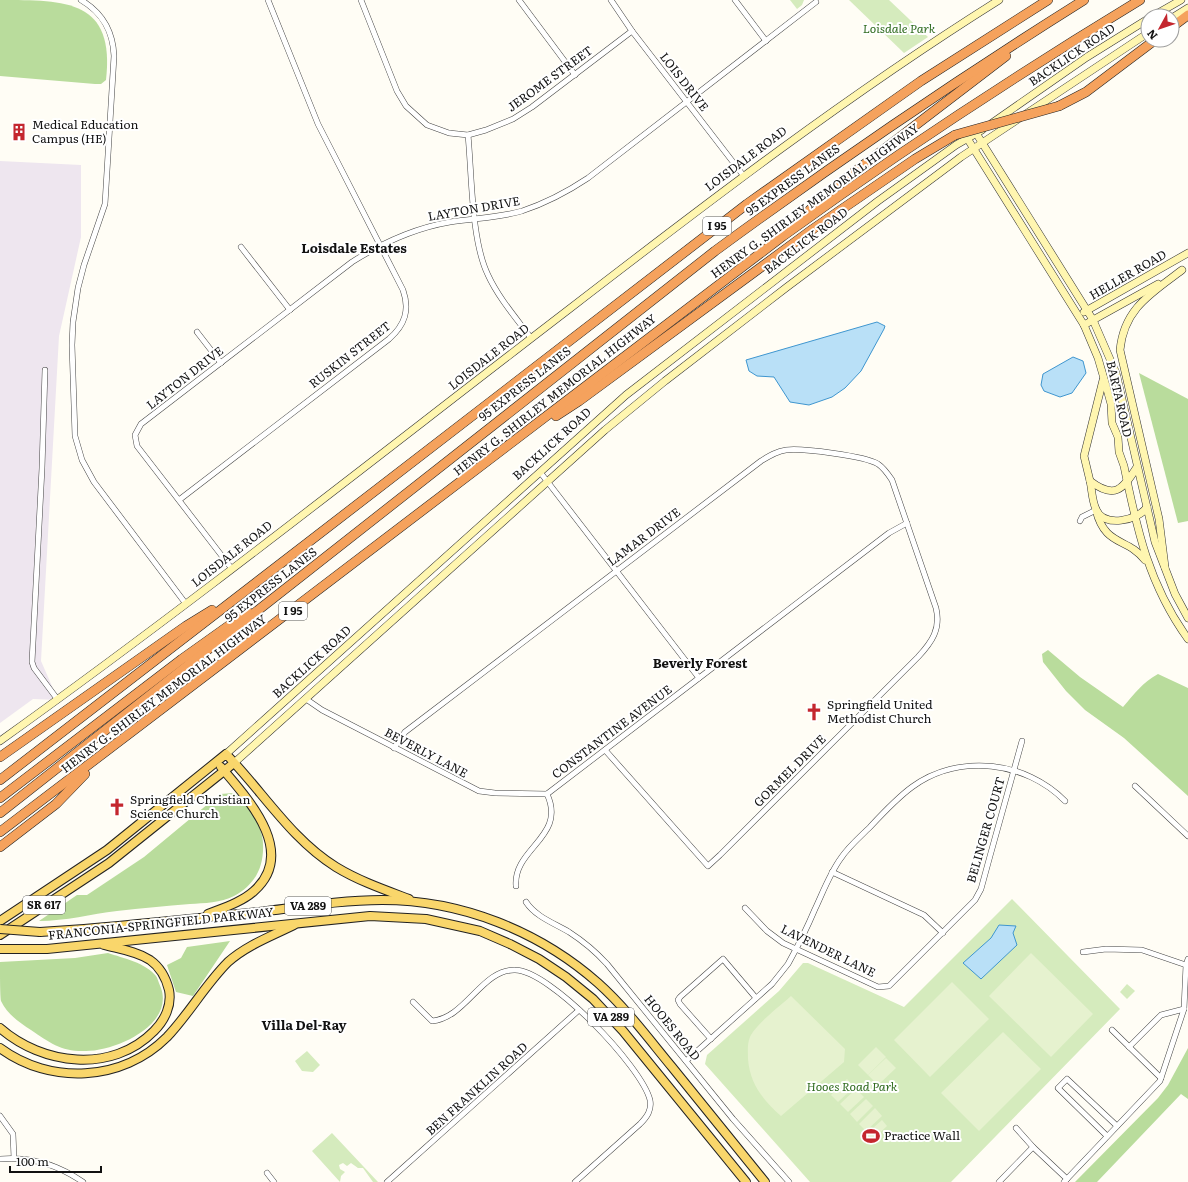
<svg xmlns="http://www.w3.org/2000/svg" width="1188" height="1182" viewBox="0 0 1188 1182" font-family="Literata,serif">
  <rect width="100%" height="100%" fill="#fffdf5"/>
  <polygon fill="#eee6ef" points="0,161 81,165 81,237 59,336 41,661 58,700 33,699 0,723"/>
  <g fill="#d5ebbd">
    <polygon points="790,0 804,0 802,5 797,9"/>
    <polygon points="849,0 889,0 928,37 904,53"/>
    <polygon points="1012,899 1120,1009 951,1182 810,1182 705,1064 707,1055 779,991 803,963 808,963 904,1007"/>
    <polygon points="1127,984 1135,991 1127,999 1120,992"/>
    <polygon points="307,1051 320,1065 313,1072 302,1071 295,1061"/>
    <polygon points="332,1133 378,1182 373,1182 363,1168 358,1168 351,1163 347,1166 343,1163 339,1165 340,1169 345,1172 341,1176 340,1182 312,1151"/>
  </g>
  <g fill="#b9dc9c">
    <path d="M 0,0 C 67,0 115,0 106,80 L 101,84 L 95,84 L 0,76 Z"/>
    <polygon points="1139,373 1188,399 1188,521 1178,523"/>
    <path d="M 1048,650 L 1080,677 L 1123,707 C 1134,694 1143,682 1158,674 L 1188,688 L 1188,796 L 1124,738 L 1085,710 L 1066,691 L 1043,662 L 1042,654 Z"/>
    <path d="M 234,793 C 247,802 263,827 263,844 C 264,867 255,885 234,896 C 221,903 204,903 190,904 C 166,906 141,908 117,911 C 91,914 66,921 39,921 L 77,895 L 87,895 L 144,857 L 220,794 Z"/>
    <polygon points="230,941 193,996 176,992 167,965 181,958 187,947"/>
    <path d="M 108,953 C 123,958 146,963 156,976 C 158,979 159,984 161,988 C 174,1025 116,1051 86,1051 C 62,1052 50,1043 31,1030 C 20,1023 7,1014 1,1001 C 0,995 0,971 0,962 L 75,958 Z"/>
    <polygon points="1188,1048 1188,1099 1181,1094 1097,1182 1075,1182 1158,1098 1168,1085"/>
  </g>
  <g fill="#e6f2cf">
    <polygon points="1031,953 1093,1014 1051,1057 989,996"/>
    <polygon points="952,982 989,1019 930,1077 894,1040"/>
    <path d="M 791,996 L 845,1049 L 844,1062 L 781,1116 C 763,1100 750,1084 748,1059 C 748,1052 747,1044 750,1037 C 756,1024 780,1006 791,996 Z"/>
    <polygon points="1003,1032 1041,1069 979,1131 941,1093"/>
    <polygon points="876,1047 886,1057 868,1075 858,1065"/>
    <polygon points="886,1058 896,1068 878,1085 868,1075"/>
    <polygon points="847,1079 854,1087 838,1102 831,1095"/>
    <polygon points="856,1089 864,1097 848,1112 840,1104"/>
    <polygon points="866,1099 873,1106 857,1122 850,1114"/>
    <polygon points="875,1108 882,1116 866,1131 859,1124"/>
    <polygon points="882,1120 887,1126 869,1143 863,1137"/>
  </g>
  <g fill="#b9e0f7" stroke="#3f96cf">
    <polygon points="877,322 885,326 884,329 861,371 845,388 832,397 809,405 790,402 774,377 757,376 749,371 746,360"/>
    <polygon points="1073,357 1083,361 1086,373 1072,393 1060,397 1044,391 1041,385 1043,374"/>
    <polygon points="999,925 1016,926 1013,933 1017,945 981,979 963,963 991,938"/>
  </g>
  <g fill="none" stroke-linecap="round" stroke-linejoin="round">
    <g stroke="#444" stroke-width="6">
      <g id="street">
        <path d="M 81,0 C 103,13 113,31 114,56 L 105,204 L 84,265 L 78,288 L 73,322 L 72,345 L 75,436 L 82,460 L 94,482 L 186,604"/>
        <polyline points="361,0 397,91 406,106 427,125 449,133 468,135 486,130 513,119 532,107 632,31"/>
        <polyline points="519,0 575,75"/>
        <polyline points="611,0 632,31 743,175"/>
        <polyline points="735,0 766,41"/>
        <path d="M 468,135 C 472,175 471,240 488,275 C 498,297 516,318 531,338"/>
        <polyline points="241,247 290,310"/>
        <polyline points="197,332 221,363"/>
        <polyline points="45,370 42,468 32,662 34,668 58,700"/>
        <polyline points="540,472 699,678"/>
        <path d="M 179,500 L 389,339 C 405,325 410,310 403,290 L 318,124 L 268,0"/>
        <polyline points="1080,521 1082,517 1096,510"/>
        <path d="M 232,569 L 137,446 L 135,435 L 141,424 L 352,262 C 382,243 415,228 450,222 C 474,218 499,218 522,211 C 546,203 567,192 588,178 L 816,2"/>
        <polyline points="306,699 322,710 479,791 495,793 547,794"/>
        <path d="M 394,748 L 405,732 L 761,461 C 769,456 777,451 786,450 C 802,448 865,456 878,464 C 884,468 888,474 892,480 L 936,608 C 941,629 932,642 918,657 L 720,855 L 708,866 L 605,750"/>
        <polyline points="1135,786 1188,836"/>
        <polyline points="832,872 924,915 943,933"/>
        <path d="M 516,886 C 513,848 567,837 547,794 L 889,533 L 907,523"/>
        <path d="M 526,902 C 536,917 554,923 569,932 C 583,941 596,952 607,964 L 733,1119 L 789,1182"/>
        <polyline points="745,908 767,931 783,943 878,987 889,986 975,900 981,889 990,856 1022,741"/>
        <polyline points="1083,952 1106,949 1142,950 1186,965"/>
        <path d="M 413,1002 L 432,1021 C 466,1018 482,969 515,970 C 550,970 642,1067 650,1100 C 652,1110 647,1117 640,1124 L 575,1182"/>
        <polyline points="1112,1030 1161,1078"/>
        <polyline points="711,1039 680,1004 678,1000 680,997 723,959 756,998"/>
        <polyline points="1129,1047 1161,1015 1184,1009"/>
        <path d="M 686,1061 L 772,984 L 788,964 C 798,946 807,928 815,909 C 823,892 830,873 841,858 C 849,846 860,837 870,827 C 883,813 897,798 912,787 C 959,753 1026,761 1065,801"/>
        <polyline points="0,1116 13,1134 14,1158"/>
        <polyline points="1107,1136 1058,1088 1067,1079 1117,1126"/>
        <polyline points="1033,1147 1067,1179"/>
        <path d="M 0,1159 C 31,1156 57,1164 83,1182"/>
        <polyline points="267,1173 274,1182"/>
        <polyline points="387,1182 579,1010"/>
        <polyline points="999,1182 1033,1147 1016,1128"/>
        <polyline points="1064,1182 1160,1081 1184,1009 1186,965 1188,959"/>
      </g>
    </g>
    <g stroke="#333" stroke-width="8">
      <g id="secondary">
        <polyline points="1153,16 1181,0"/>
        <polyline points="1172,18 1188,8"/>
        <polyline points="992,123 1087,57 1148,19"/>
        <polyline points="976,133 1093,320 1116,373 1155,542 1175,594 1188,618"/>
        <path d="M 967,138 L 1084,325 L 1098,358 L 1105,382 L 1111,404 L 1112,423 L 1118,437 L 1119,452 L 1124,466 C 1137,530 1149,585 1188,639"/>
        <polyline points="1084,312 1188,253"/>
        <polyline points="1084,325 1158,284"/>
        <path d="M 1103,380 L 1084,456 L 1090,481 C 1115,500 1123,489 1137,467"/>
        <path d="M 1090,481 C 1092,490 1092,501 1096,509 C 1103,528 1138,521 1147,507"/>
        <path d="M 1096,510 C 1105,547 1127,537 1145,560"/>
        <path d="M 1165,567 L 1159,519 L 1120,350 C 1124,308 1152,293 1182,270"/>
        <path d="M 0,741 C 193,603 379,455 568,310 C 708,202 849,94 999,0"/>
        <polyline points="226,754 626,395 878,201 956,145 982,130"/>
        <polyline points="234,763 605,430 665,381 787,287 961,157 1148,33"/>
      </g>
    </g>
    <g stroke="#222" stroke-width="10">
      <g id="primary">
        <path d="M 208,914 C 223,908 242,902 254,891 C 298,852 247,798 221,767"/>
        <path d="M 0,921 L 107,850 L 226,754 C 263,792 291,839 336,867 C 359,881 385,890 409,899"/>
        <path d="M 40,932 L 84,929 C 142,924 201,918 259,912 C 300,907 341,900 382,900 C 461,900 539,931 598,983 C 626,1008 648,1038 672,1067 C 703,1105 734,1144 765,1182"/>
        <polyline points="0,935 109,863 234,763"/>
        <polyline points="0,949 47,949 370,916 426,919 480,931 510,944 539,959 566,977 593,999 623,1031 746,1182"/>
        <path d="M 0,1028 C 42,1065 112,1074 154,1031 C 165,1020 172,1005 169,990 C 166,978 160,967 150,960 C 136,951 119,949 104,945"/>
        <path d="M 0,1048 C 50,1085 122,1082 167,1037 C 189,1014 205,985 228,962 C 247,945 272,936 294,925"/>
      </g>
    </g>
    <g stroke="#222" stroke-width="10">
      <g id="highway">
        <polyline points="1172,27 1188,15"/>
        <polyline points="1059,106 1086,92 1155,40"/>
        <polyline points="801,218 836,186 1006,56"/>
        <polyline points="556,416 579,401 813,229 915,159 955,135"/>
        <polyline points="0,757 186,626 212,610"/>
        <polyline points="0,780 747,204 921,81 1048,0"/>
        <polyline points="0,798 182,659 248,612"/>
        <path d="M 0,813 L 715,251 C 835,163 958,79 1084,0"/>
        <path d="M 0,832 L 783,236 C 899,152 1018,74 1140,0"/>
        <polyline points="0,847 56,804 85,774"/>
      </g>
    </g>
    <use href="#street" stroke="#fff" stroke-width="5"/>
    <use href="#secondary" stroke="#fff6b0" stroke-width="7"/>
    <use href="#primary" stroke="#f9d66b" stroke-width="8"/>
    <use href="#highway" stroke="#f5a25d" stroke-width="9"/>
    <g stroke="#222" stroke-width="10" stroke-linecap="butt">
      <polyline id="primary-bridge" points="0,929 40,932"/>
    </g>
    <g stroke="#222" stroke-width="10" stroke-linecap="butt">
      <polyline id="highway-bridge" points="955,135 1059,106"/>
    </g>
    <use href="#primary-bridge" stroke="#f9d66b" stroke-width="8"/>
    <use href="#highway-bridge" stroke="#f5a25d" stroke-width="9"/>
  </g>
  <defs>
    <g id="building-bare" transform="scale(1.38)"><path d="M-4-6H4V6H1V3H-1V6H-4ZM-2.5-4.3h1.7v1.8h-1.7ZM.8-4.3h1.7v1.8H.8ZM-2.5-1h1.7V.8h-1.7ZM.8-1h1.7V.8H.8Z" fill="#c4262e" stroke="#fff" stroke-width="2.5" paint-order="stroke"/></g>
    <g id="church-bare" transform="scale(1.38)"><path d="M-1.2-6h2.4v3.5h3.3v2.4h-3.3V6h-2.4V-.1h-3.3v-2.4h3.3Z" fill="#c4262e" stroke="#fff" stroke-width="2.5" paint-order="stroke"/></g>
    <g id="stadium-bare" transform="scale(1.38)"><path d="M0-5a6.5 5 0 1 0 0 10a6.5 5 0 1 0 0-10ZM-3.5-1.8h7v3.6h-7Z" fill="#c4262e" stroke="#fff" stroke-width="2.5" paint-order="stroke"/></g>
  </defs>
  <g fill-rule="evenodd">
    <use href="#building-bare" x="19" y="132"/>
    <use href="#church-bare" x="814" y="712"/>
    <use href="#church-bare" x="117" y="807"/>
    <use href="#stadium-bare" x="871" y="1136"/>
  </g>
  <g text-anchor="middle" stroke-width="4" stroke-linejoin="round" paint-order="stroke">
    <g fill="#fff" stroke="#585858" stroke-width="1">
      <rect x="703" y="217" width="28" height="18" rx="3"/>
      <rect x="279" y="602" width="28" height="18" rx="3"/>
      <rect x="23" y="896" width="42" height="18" rx="3"/>
      <rect x="285" y="897" width="46" height="18" rx="3"/>
      <rect x="588" y="1008" width="46" height="18" rx="3"/>
    </g>
    <g font-size="11" font-weight="bold" fill="#111">
      <text x="717" y="230">I 95</text>
      <text x="293" y="615">I 95</text>
      <text x="44" y="909">SR 617</text>
      <text x="308" y="910">VA 289</text>
      <text x="611" y="1021">VA 289</text>
    </g>
    <g font-size="12" font-style="italic" fill="#2f6b1f" stroke="#fff">
      <text x="899" y="33">Loisdale Park</text>
      <text x="852" y="1091">Hooes Road Park</text>
    </g>
    <g font-size="12" fill="#111" stroke="#fff">
      <text transform="translate(1072 55) rotate(-34)" y="4">BACKLICK ROAD</text>
      <text transform="translate(550 79) rotate(-36)" y="4">JEROME STREET</text>
      <text transform="translate(684 82) rotate(52)" y="4">LOIS DRIVE</text>
      <text transform="translate(746 159) rotate(-37)" y="4">LOISDALE ROAD</text>
      <text transform="translate(793 180) rotate(-36)" y="4">95 EXPRESS LANES</text>
      <text transform="translate(815 201) rotate(-36)" y="4">HENRY G. SHIRLEY MEMORIAL HIGHWAY</text>
      <text transform="translate(474 209) rotate(-10)" y="4">LAYTON DRIVE</text>
      <text transform="translate(806 241) rotate(-37)" y="4">BACKLICK ROAD</text>
      <text transform="translate(1128 275) rotate(-30)" y="4">HELLER ROAD</text>
      <text transform="translate(350 355) rotate(-38)" y="4">RUSKIN STREET</text>
      <text transform="translate(489 357) rotate(-38)" y="4">LOISDALE ROAD</text>
      <text transform="translate(185 378) rotate(-38)" y="4">LAYTON DRIVE</text>
      <text transform="translate(525 384) rotate(-38)" y="4">95 EXPRESS LANES</text>
      <text transform="translate(555 395) rotate(-38)" y="4">HENRY G. SHIRLEY MEMORIAL HIGHWAY</text>
      <text transform="translate(1119 399) rotate(77)" y="4">BARTA ROAD</text>
      <text transform="translate(552 444) rotate(-42)" y="4">BACKLICK ROAD</text>
      <text transform="translate(644 537) rotate(-37)" y="4">LAMAR DRIVE</text>
      <text transform="translate(232 554) rotate(-38)" y="4">LOISDALE ROAD</text>
      <text transform="translate(271 585) rotate(-38)" y="4">95 EXPRESS LANES</text>
      <text transform="translate(312 662) rotate(-42)" y="4">BACKLICK ROAD</text>
      <text transform="translate(164 694) rotate(-37)" y="4">HENRY G. SHIRLEY MEMORIAL HIGHWAY</text>
      <text transform="translate(612 732) rotate(-37)" y="4">CONSTANTINE AVENUE</text>
      <text transform="translate(426 753) rotate(28)" y="4">BEVERLY LANE</text>
      <text transform="translate(790 771) rotate(-45)" y="4">GORMEL DRIVE</text>
      <text transform="translate(986 830) rotate(-74)" y="4">BELINGER COURT</text>
      <text transform="translate(161 924) rotate(-6)" y="4">FRANCONIA-SPRINGFIELD PARKWAY</text>
      <text transform="translate(828 951) rotate(26)" y="4">LAVENDER LANE</text>
      <text transform="translate(672 1028) rotate(51)" y="4">HOOES ROAD</text>
      <text transform="translate(477 1089) rotate(-42)" y="4">BEN FRANKLIN ROAD</text>
    </g>
    <g font-size="12" fill="#111" stroke="#fff" text-anchor="start">
      <text x="32" y="129">Medical Education<tspan x="32" dy="14">Campus (HE)</tspan></text>
      <text x="827" y="709">Springfield United<tspan x="827" dy="14">Methodist Church</tspan></text>
      <text x="130" y="804">Springfield Christian<tspan x="130" dy="14">Science Church</tspan></text>
      <text x="884" y="1140">Practice Wall</text>
    </g>
    <g font-size="13" font-weight="bold" fill="#111" stroke="#fff">
      <text x="354" y="253">Loisdale Estates</text>
      <text x="700" y="668">Beverly Forest</text>
      <text x="304" y="1030">Villa Del-Ray</text>
    </g>
  </g>
  <g transform="translate(1160 28) rotate(230)"><circle r="19" fill="#ffffff" stroke="#a0a0a0"/>
  <path d="M0-3L7 15L0 10L-7 15Z" fill="#c4262e"/>
  <text y="-6" font-size="11" font-weight="bold" text-anchor="middle" fill="#111111">N</text>
  </g>
  <path d="M10 1166v6h91v-6" fill="none" stroke="#111111" stroke-width="2"/>
  <text x="16" y="1166" font-size="12" fill="#111111" stroke="#ffffff" stroke-width="3" paint-order="stroke">100 m</text>
</svg>
